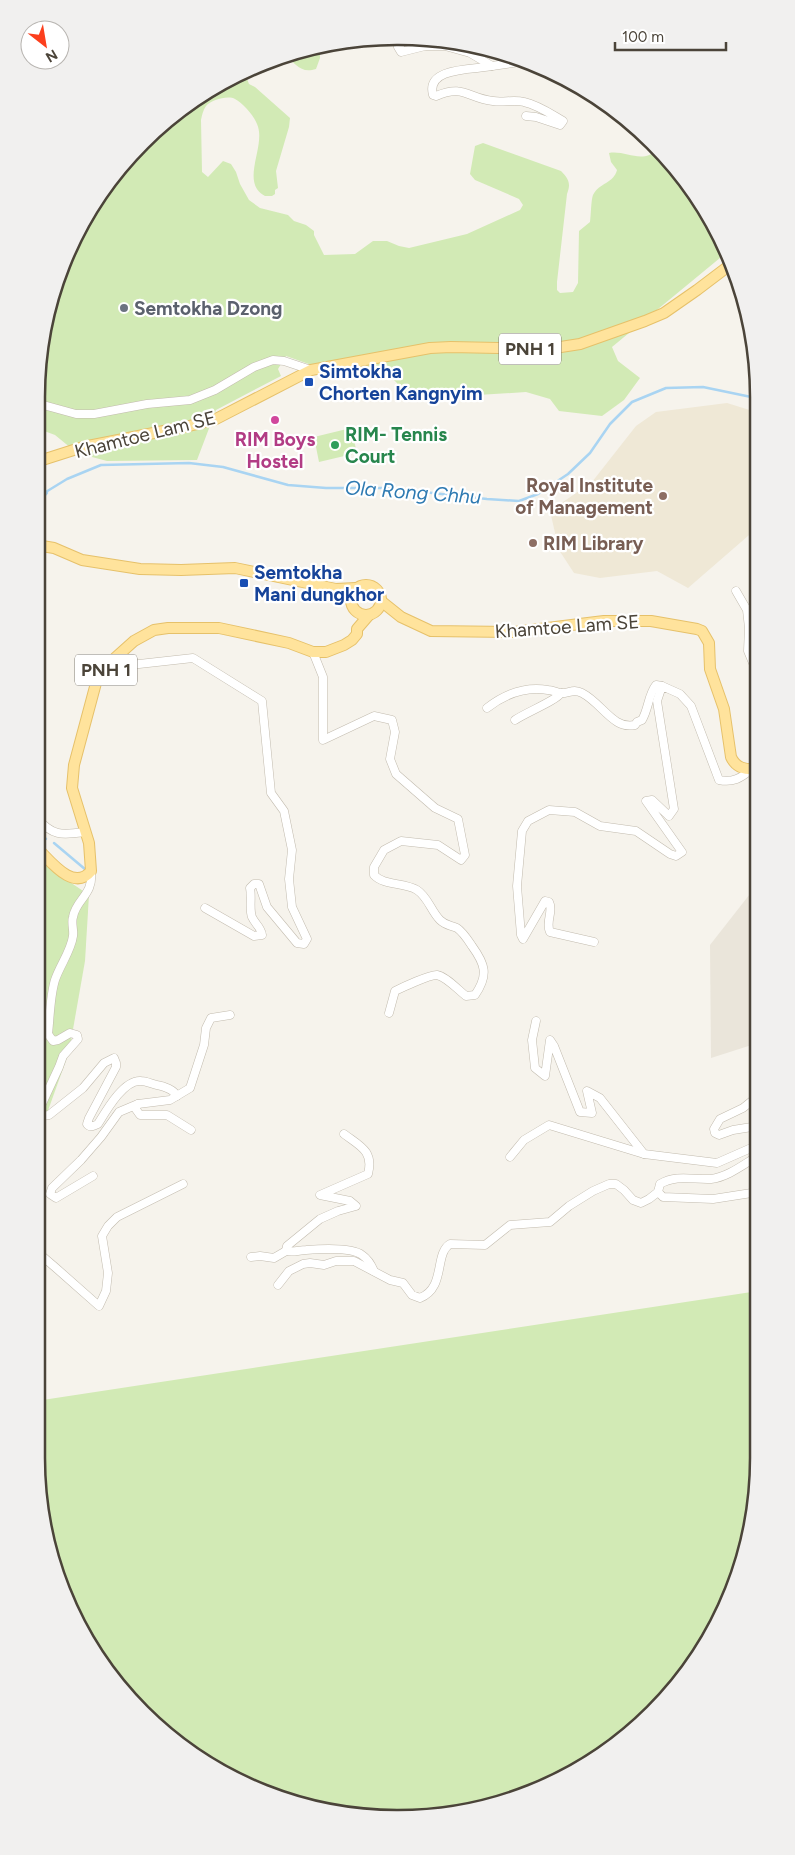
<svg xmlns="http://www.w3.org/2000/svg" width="795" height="1855" viewBox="0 0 795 1855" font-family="Figtree,sans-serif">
  <rect width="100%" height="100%" fill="#f6f3ec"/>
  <polygon fill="#eae5da" points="757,885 758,1043 711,1058 710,945"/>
  <polygon fill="#efe8d6" points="727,403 756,412 756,529 688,588 657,571 600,578 574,573 559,550 550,511 592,482 636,426 656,412"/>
  <g fill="#d2eab5">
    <path d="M 320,46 L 320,58 L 316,69 C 300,74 296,63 285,56 L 304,48 Z"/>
    <path d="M 244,71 L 249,84 L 255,87 L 290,118 L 289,127 L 276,171 L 278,188 L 275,190 L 275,194 L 272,196 L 265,196 C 239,182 267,146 257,124 C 254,116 243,103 235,99 C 228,95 211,100 206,106 C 203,110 202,115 201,120 L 202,172 L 208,177 L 223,161 L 231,164 L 236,172 L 240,184 L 249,200 L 260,208 L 288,215 L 294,221 L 306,225 L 314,231 L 314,235 L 324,255 L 355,254 L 373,241 L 387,241 L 399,246 L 409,248 L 467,234 L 520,210 L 523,205 L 519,199 L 475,180 L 470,174 L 475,146 L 483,143 L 561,171 C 569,179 571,184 567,194 L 557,282 L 557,290 L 560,293 L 573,292 L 578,283 L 579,231 L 590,222 C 591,215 591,200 593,195 C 599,183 614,183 617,170 L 611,162 L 609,153 C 626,150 643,165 657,149 L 669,160 L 722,238 L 726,253 L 612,347 L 618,361 L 640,378 L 624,400 L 602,416 L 559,411 L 550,399 L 526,392 L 398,400 L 397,383 L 382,368 L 343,376 L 286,356 L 278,369 L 281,376 L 216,410 L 197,460 L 107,461 L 77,453 L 55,435 L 36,428 L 36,397 L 56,281 L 85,217 L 126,159 L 178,111 Z"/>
    <polygon points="351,428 357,453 319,462 314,437"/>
    <polygon points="36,859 89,895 85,961 69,1052 36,1144"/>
    <polygon points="758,1291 759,1458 739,1574 710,1638 669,1695 578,1770 468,1812 397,1819 327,1812 217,1770 126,1695 85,1638 56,1574 36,1457 36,1401"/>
  </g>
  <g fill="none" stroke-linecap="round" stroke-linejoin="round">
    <g stroke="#a9d4f2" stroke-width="2.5">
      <polyline points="36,498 67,479 101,465 189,463 223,467 288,485 326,488 387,488 487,499 519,501 538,494 568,474 590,453 610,424 632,402 666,388 703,387 756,398"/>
      <polyline points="36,505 47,493"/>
      <polyline points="36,830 46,839"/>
      <polyline points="54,843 86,870"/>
    </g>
    <g stroke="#c2bbae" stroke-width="9">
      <g id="minor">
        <polyline points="407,38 398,47 401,52 425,46 445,46 470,53 492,66 526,61"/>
        <path d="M 492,66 C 477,70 425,66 433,95 L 436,96 C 464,84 467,98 493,101 C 503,103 514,99 524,102 C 538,105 551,114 563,121 L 560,125 L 536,117 L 526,116"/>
        <polyline points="36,403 76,414 94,414 147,404 190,400 215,390 254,367 273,360 284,361 311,370"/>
        <polyline points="736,591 747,610 749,628 748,651 753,663 756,662"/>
        <path d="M 313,652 L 323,677 L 323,740 L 374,716 L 392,720 L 395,732 L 390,759 L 396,774 L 435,808 L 458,819 L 465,855 L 461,860 L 438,845 L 401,841 L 384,850 L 374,867 L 374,875 C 384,886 404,882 417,890 C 428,897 431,911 440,920 C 446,926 451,925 457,928 C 463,932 468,940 472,946 C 485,964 489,975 475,995 L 466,996 C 458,990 447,977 437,975 C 431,974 401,988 395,991 L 389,1013"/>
        <path d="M 101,678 L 130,665 L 193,658 L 262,701 L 271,793 L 284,811 L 292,850 L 289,879 L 292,907 L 307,939 L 304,944 L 297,943 L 267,907 L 259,884 L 254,884 L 250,888 C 252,897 249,909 252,917 C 255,924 261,927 262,935 L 254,936 L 205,908"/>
        <path d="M 487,708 C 505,694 525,686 548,690 C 552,690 556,692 560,693 C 568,694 573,688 582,693 C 602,703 613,730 635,725 L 637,722 L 642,720 C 649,708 648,695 656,685 L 662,686"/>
        <path d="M 515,720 C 525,713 557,700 561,693"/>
        <path d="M 36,817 C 53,837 62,835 86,832"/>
        <path d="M 594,942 L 550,932 C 545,922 554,911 549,902 L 545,901 L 523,939 L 521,935 L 517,886 L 522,831 L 528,821 L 549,810 L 575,812 L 600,826 L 636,831 L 670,854 L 676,856 L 682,852 L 646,801 L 652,800 L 669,816 L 674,809 L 657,701 L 662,686 L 680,694 L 691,706 L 719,780 C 733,783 741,778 752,769"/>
        <path d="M 36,986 L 40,1001 L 41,1033 L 48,1034 C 50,1016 50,996 55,980 C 60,965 71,951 73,936 C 74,930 71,923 73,917 C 76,899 94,895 91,871"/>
        <polyline points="536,1021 532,1040 535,1068 545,1076 550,1040 554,1046 580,1112 592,1113 587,1091 600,1098 644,1154 717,1163 758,1145"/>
        <path d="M 48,1034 L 53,1041 L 58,1040 L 70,1033 L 77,1035 L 78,1039 L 63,1056 L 59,1067 L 39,1110 L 43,1116 L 49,1115 L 83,1088 L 104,1063 L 114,1058 L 116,1063 L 116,1067 L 89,1118 L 87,1124 C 90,1128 94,1126 98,1124 C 106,1111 124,1079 141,1081 C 146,1081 152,1084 157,1085 C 164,1086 174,1090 177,1096"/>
        <polyline points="758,1096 743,1108 720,1119 714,1129 715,1133 719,1135 733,1130 758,1126"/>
        <polyline points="138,1104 135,1108 140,1115 167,1115 191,1130"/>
        <path d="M 344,1134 C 360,1146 374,1151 368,1174 L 320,1195 L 350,1201 L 356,1206 L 338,1211 L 320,1219 L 287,1246 L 286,1251 C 293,1253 300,1250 306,1250 C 319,1249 352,1247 362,1255 C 368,1259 371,1264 374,1271"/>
        <path d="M 758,1156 C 744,1164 728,1177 711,1179 C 694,1180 676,1174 660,1184 L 658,1192 L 663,1197 L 713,1199 L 758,1192"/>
        <polyline points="510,1157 524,1140 549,1125 644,1154"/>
        <polyline points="93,1176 56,1198 50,1194 52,1188 81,1160 101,1137 119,1112 138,1104 170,1100 190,1088 204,1045 206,1028 211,1018 230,1015"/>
        <polyline points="36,1255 42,1256 56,1268 99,1306 106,1291 108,1273 102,1236 108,1226 117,1217 183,1184"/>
        <polyline points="251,1257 260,1256 274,1258 286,1251"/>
        <path d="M 278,1285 L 289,1271 L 303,1264 L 310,1263 L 324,1265 L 336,1261 L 354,1261 L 390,1280 L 403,1283 L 412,1295 L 420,1298 C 446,1288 434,1254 450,1244 L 485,1245 L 510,1225 L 550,1222 L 569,1206 L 593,1191 L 609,1184 L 616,1184 L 624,1190 L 633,1200 L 641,1203 L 649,1199 L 658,1192"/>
      </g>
    </g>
    <g stroke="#e6c16a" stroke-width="12">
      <g id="major">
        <polyline points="36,462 83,447 189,426 214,420 311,370 430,348 451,347 548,349 580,344 645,321 664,313 697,290 730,265"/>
        <polyline points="36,545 54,548 82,560 140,569 181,570 235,568 336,589 356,588"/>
        <circle cx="366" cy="600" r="15"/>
        <path d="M 381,601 L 401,617 L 431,631 L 515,632 L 604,621 L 651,621 L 697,629 L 702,631 L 709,643 L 710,669 L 724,709 L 731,757 C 736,768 745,770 757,769"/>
        <path d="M 36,847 C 49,859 73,893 91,871 L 89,843 L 72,788 L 74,765 L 96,683 L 115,658 L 134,641 L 154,630 L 168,628 L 219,628 L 289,643 L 313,652 L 326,652 L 344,645 L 352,640 L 357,634 L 357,629 L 369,615"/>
      </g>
    </g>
    <use href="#minor" stroke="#fff" stroke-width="8"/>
    <use href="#major" stroke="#ffe39c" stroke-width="10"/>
  </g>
  <circle fill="#6b7280" stroke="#fff" stroke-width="2" cx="124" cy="308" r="5"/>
  <g fill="#1a4fb4" stroke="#fff" stroke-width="2">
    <rect x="304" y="377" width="10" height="10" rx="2.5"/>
    <rect x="239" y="578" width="10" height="10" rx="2.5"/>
  </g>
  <circle fill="#d1479c" stroke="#fff" stroke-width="2" cx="275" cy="420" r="5"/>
  <circle fill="#2e9e5b" stroke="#fff" stroke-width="2" cx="335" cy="445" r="5"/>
  <g fill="#8d6e63" stroke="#fff" stroke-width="2">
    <circle cx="663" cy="496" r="5"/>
    <circle cx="533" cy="543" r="5"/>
  </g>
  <g text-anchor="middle" stroke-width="4.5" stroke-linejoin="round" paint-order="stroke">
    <g fill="#fff" stroke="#817c74" stroke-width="1">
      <rect x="499" y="333.5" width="62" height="31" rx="4"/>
      <rect x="75" y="654.5" width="62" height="31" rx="4"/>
    </g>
    <g font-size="18" font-weight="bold" fill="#4b4439">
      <text x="530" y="355">PNH 1</text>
      <text x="106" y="676">PNH 1</text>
    </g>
    <g font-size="19" font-weight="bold" fill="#5b616d" stroke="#fff" text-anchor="start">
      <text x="134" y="315">Semtokha Dzong</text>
    </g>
    <g font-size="19" font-weight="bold" fill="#164399" stroke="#fff" text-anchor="start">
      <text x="319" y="378">Simtokha<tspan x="319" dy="22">Chorten Kangnyim</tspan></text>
      <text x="254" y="579">Semtokha<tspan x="254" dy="22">Mani dungkhor</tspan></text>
    </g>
    <g font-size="19" fill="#4b4439" stroke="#fff">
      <text transform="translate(145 434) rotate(-14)" y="7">Khamtoe Lam SE</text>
      <text transform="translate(567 626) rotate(-4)" y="7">Khamtoe Lam SE</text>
    </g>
    <g font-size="19" font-weight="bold" fill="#27864d" stroke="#fff" text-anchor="start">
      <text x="345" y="441">RIM- Tennis<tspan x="345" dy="22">Court</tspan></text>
    </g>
    <g font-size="19" font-weight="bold" fill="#b23c85" stroke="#fff">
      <text x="275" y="446">RIM Boys<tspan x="275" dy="22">Hostel</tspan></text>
    </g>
    <g font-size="19" font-weight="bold" fill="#785e54" stroke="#fff" text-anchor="end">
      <text x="653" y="492">Royal Institute<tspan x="653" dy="22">of Management</tspan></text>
      <text x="543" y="550" text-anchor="start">RIM Library</text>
    </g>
    <g font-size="20" font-style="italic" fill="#2e7ab2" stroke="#fff">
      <text transform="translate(413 492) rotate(4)" y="7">Ola Rong Chhu</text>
    </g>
  </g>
  <path d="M0 0H795V1855H0ZM397 45H398A352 352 0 0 1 750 397V1458A352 352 0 0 1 398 1810H397A352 352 0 0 1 45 1458V397A352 352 0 0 1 397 45Z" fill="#f1f0ef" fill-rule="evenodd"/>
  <path fill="none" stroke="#4b4439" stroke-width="2.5" d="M397 45H398A352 352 0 0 1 750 397V1458A352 352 0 0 1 398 1810H397A352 352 0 0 1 45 1458V397A352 352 0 0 1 397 45Z"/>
  <g transform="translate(45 45) rotate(149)"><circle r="24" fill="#ffffff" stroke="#b7b4b0"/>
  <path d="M0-4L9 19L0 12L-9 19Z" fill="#fc3f1d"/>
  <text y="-8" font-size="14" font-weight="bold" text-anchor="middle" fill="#4b4439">N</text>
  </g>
  <path d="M615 42v8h111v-8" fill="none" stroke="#4b4439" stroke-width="2.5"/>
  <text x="622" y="42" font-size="15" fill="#4b4439" stroke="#ffffff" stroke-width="4" paint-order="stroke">100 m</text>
</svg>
